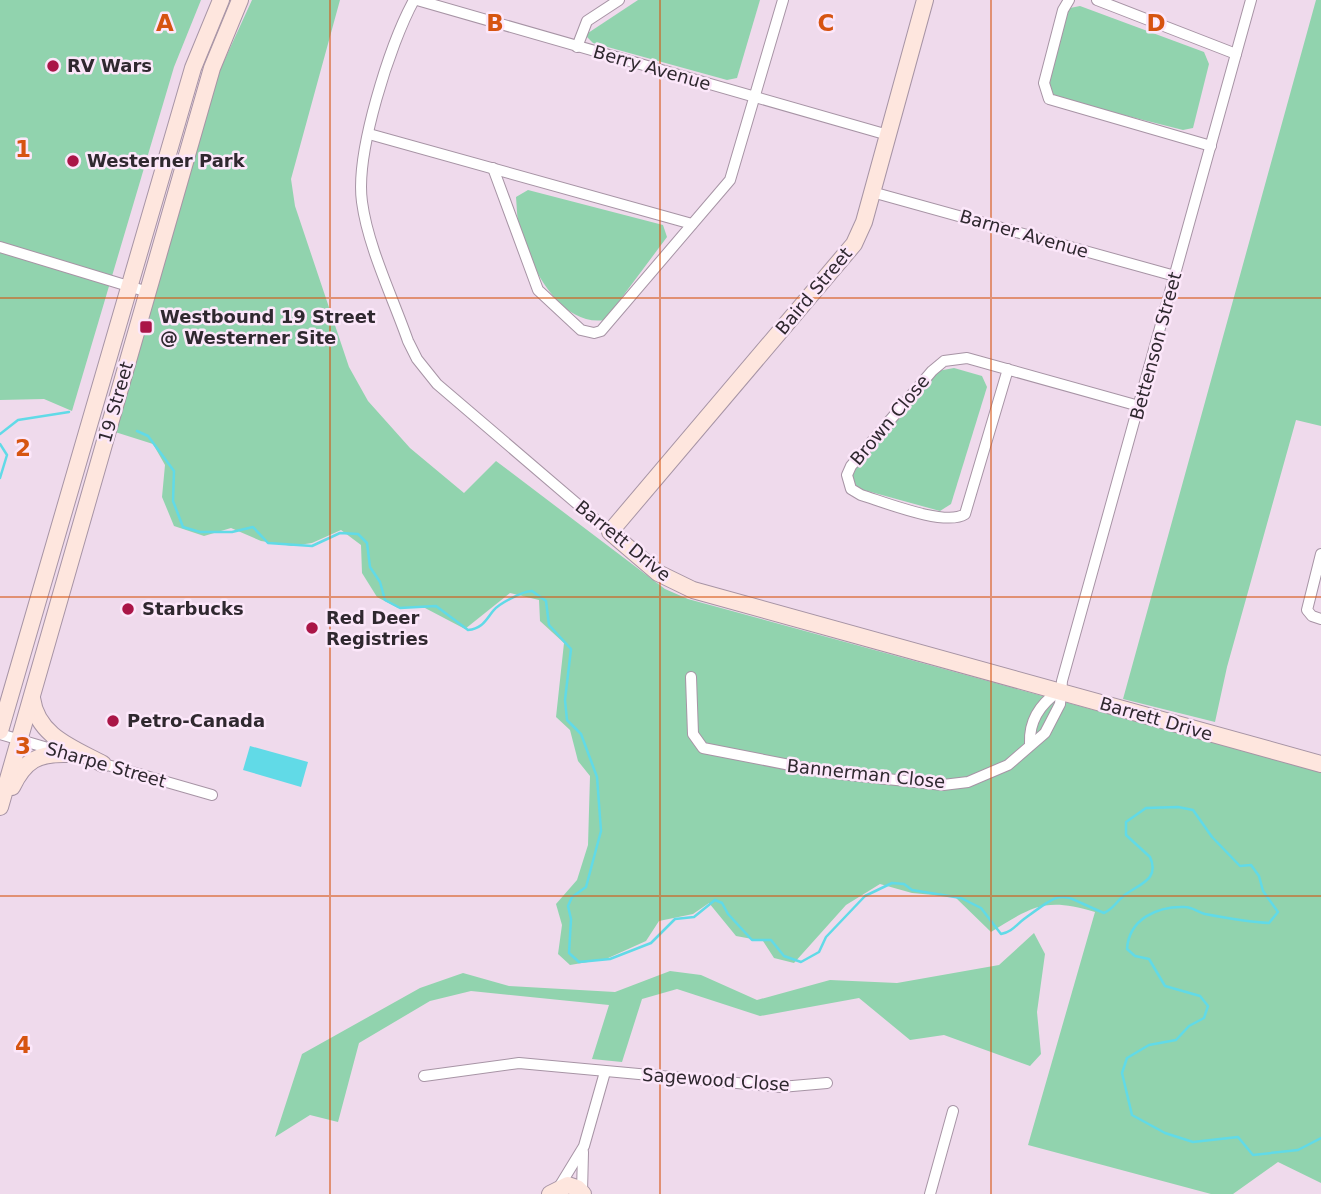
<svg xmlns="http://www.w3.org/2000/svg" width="1321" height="1194" viewBox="0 0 1321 1194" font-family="'DejaVu Sans',sans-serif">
  <rect width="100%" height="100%" fill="#efdaec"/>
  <g fill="#91d3ae">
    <polygon points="0,0 201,0 174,67 72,411 44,399 0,400"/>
    <path d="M 252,0 L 340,0 L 291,179 L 295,206 L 349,367 L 368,401 L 410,448 L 464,493 L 496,461 L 665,589 L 688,599 L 1321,772 L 1321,1183 L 1278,1162 L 1233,1194 L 1211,1194 L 1028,1145 L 1095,912 C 1045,897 1033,906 991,932 L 955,897 L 912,893 L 880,884 L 846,905 L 794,963 L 774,958 L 763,941 L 736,936 L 709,903 L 693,914 L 659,921 L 646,941 L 606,959 L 570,965 L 558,954 L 562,925 L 556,904 L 577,880 L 588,845 L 590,776 L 578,761 L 570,730 L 556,717 L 564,643 L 540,621 L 539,600 L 510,593 L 465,629 L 425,608 L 398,608 L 377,597 L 362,573 L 361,545 L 341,530 L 312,543 L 292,546 L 261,541 L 231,528 L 204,536 L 174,526 L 162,497 L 165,465 L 153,444 L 112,431 L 214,83 Z"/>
    <polygon points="638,0 760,0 737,78 727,80 593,43 585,35"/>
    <polygon points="1316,0 1321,0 1321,426 1296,420 1227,667 1215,722 1123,699"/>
    <polygon points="1080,6 1204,52 1209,64 1193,128 1183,130 1056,98 1046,86 1065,9"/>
    <path d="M 528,190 L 663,225 L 667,237 L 605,320 C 562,327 532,270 521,235 C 517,223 517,209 516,197 Z"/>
    <polygon points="954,368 982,376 987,387 951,504 940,511 860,489 849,479 850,469 932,372"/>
    <polygon points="1034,933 1045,954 1037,1012 1041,1054 1030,1066 944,1035 910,1040 859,998 760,1016 677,989 642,999 622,1062 592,1059 609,1005 471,991 430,1001 359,1043 338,1122 310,1115 275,1137 302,1054 420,988 463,973 509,986 615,992 670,971 701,975 757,1000 830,980 897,983 999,965"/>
  </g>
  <polygon fill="#61dae7" points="250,746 308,762 301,787 243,770"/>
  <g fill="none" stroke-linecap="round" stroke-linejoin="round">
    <g stroke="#61dae7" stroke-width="2.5">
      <path d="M 137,431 L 148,436 L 174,471 L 173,501 L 183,527 L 200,532 L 232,532 L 253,527 L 268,543 L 312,546 L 340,533 L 358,534 L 367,543 L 370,567 L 380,582 L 385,600 L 400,608 L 436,606 L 468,630 C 482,629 486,620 493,611 C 498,604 523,591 532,591 L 546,601 L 549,625 L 571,649 L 565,700 L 567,720 L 581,734 L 597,777 L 601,831 L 586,887 L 572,897 L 568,906 L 571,919 L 569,953 L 579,962 L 610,959 L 651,943 L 675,919 L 694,917 L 715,900 L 722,903 L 728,914 L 752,940 L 771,940 L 784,956 L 801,962 L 819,952 L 826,937 L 865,896 L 892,883 L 904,884 L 912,890 L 961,898 L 981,908 L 1001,934 C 1012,932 1016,925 1024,919 C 1068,887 1057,894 1104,913 C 1114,909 1117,900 1126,894 C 1140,884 1160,879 1150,857 L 1126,835 L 1126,822 L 1146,808 L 1178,807 L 1193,810 L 1212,837 L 1240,866 L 1251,865 L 1259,876 L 1263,891 L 1278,912 L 1269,923 C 1248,922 1226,918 1205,914 C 1198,912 1192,907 1185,907 C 1157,906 1129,919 1127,949 L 1135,956 L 1149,959 L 1165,986 L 1200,996 L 1208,1006 L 1204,1018 L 1189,1026 L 1176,1040 L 1149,1045 L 1127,1058 L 1122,1073 L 1132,1115 L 1165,1133 L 1193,1142 L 1238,1137 L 1253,1155 L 1298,1150 L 1321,1138"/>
      <polyline points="0,434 18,420 69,412"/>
      <polyline points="0,444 7,455 0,478"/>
    </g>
    <g stroke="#a794a5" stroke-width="12">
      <g id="street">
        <path d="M 414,0 C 390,44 355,153 362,202 C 368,247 393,298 408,341 L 417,359 L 437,384 L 610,532"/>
        <polyline points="417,0 888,135"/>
        <polyline points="1069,0 1063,10 1044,83 1049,99 1211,146"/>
        <polyline points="1097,0 1236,54"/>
        <polyline points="577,47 587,21 619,0"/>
        <polyline points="369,134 692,224"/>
        <polyline points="493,168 538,290 581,330 594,333 601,331 730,180 783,0"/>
        <polyline points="872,192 1175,276"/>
        <polyline points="0,247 148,292"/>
        <path d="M 1008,369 L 965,514 C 946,527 884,502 861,495 L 851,489 L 847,475 L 851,466 L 932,371 L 944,361 L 967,358 L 1139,406"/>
        <polyline points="1321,554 1307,610 1312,616 1321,619"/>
        <polyline points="691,677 693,734 703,748 831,773 943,785 968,782 1008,765 1045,733 1060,704 1062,681 1251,0"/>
        <polyline points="0,734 58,751"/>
        <path d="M 1030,743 C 1029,720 1040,704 1059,691"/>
        <polyline points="97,762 212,795"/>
        <polyline points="424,1076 519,1063 781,1087 827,1083"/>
        <polyline points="559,1187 584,1146 605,1072"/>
        <polyline points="582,1192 583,1152"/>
        <polyline points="930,1194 953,1111"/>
      </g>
    </g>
    <g stroke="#a794a5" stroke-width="18">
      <g id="secondary">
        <polyline points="925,0 864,222 854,244 610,532 658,573 693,590 1321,764"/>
        <path d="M 32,698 C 37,736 73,748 103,764"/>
        <polyline points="0,731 193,68 221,0"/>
        <path d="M 12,787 C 25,760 38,753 68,754"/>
        <polyline points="0,807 212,68 240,0"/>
        <polyline points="550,1194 568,1185 577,1188 583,1194"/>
      </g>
    </g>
    <use href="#street" stroke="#fff" stroke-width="10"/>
    <use href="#secondary" stroke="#fee6de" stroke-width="16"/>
  </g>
  <path fill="none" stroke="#d65410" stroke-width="2" stroke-opacity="0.55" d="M 330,0 L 330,1194M 660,0 L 660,1194M 991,0 L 991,1194M 0,298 L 1321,298M 0,597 L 1321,597M 0,896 L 1321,896"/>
  <g fill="#aa1547" stroke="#fce7fa" stroke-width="2.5">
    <circle cx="53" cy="66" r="7"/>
    <circle cx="73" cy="161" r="7"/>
    <rect x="139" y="320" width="14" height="14" rx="3.5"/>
    <circle cx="128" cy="609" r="7"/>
    <circle cx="312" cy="628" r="7"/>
    <circle cx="113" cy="721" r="7"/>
  </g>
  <g text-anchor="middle" stroke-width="5" stroke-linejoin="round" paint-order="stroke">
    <g font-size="18" font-weight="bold" fill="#2f282f" stroke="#fce7fa" text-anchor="start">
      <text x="67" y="72">RV Wars</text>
      <text x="87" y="167">Westerner Park</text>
      <text x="160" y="323">Westbound 19 Street<tspan x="160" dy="21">@ Westerner Site</tspan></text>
      <text x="142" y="615">Starbucks</text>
      <text x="326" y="624">Red Deer<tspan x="326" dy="21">Registries</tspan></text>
      <text x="127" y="727">Petro-Canada</text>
    </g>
    <g font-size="18" fill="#2f282f" stroke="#fce7fa">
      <text transform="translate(652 68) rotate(16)" y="6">Berry Avenue</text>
      <text transform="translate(1024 234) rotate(16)" y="6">Barner Avenue</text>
      <text transform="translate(814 291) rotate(-50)" y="6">Baird Street</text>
      <text transform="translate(1156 346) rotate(-75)" y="6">Bettenson Street</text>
      <text transform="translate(116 402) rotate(-74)" y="6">19 Street</text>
      <text transform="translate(890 420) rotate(-50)" y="6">Brown Close</text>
      <text transform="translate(623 541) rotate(39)" y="6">Barrett Drive</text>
      <text transform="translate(1156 719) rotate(16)" y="6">Barrett Drive</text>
      <text transform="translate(106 765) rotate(16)" y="6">Sharpe Street</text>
      <text transform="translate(866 774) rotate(6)" y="6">Bannerman Close</text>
      <text transform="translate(716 1080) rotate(4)" y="6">Sagewood Close</text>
    </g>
  </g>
  <g font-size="23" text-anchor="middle" font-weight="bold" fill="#d65410" stroke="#fce7fa" stroke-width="5" stroke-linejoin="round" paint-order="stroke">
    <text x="165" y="31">A</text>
    <text x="495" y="31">B</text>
    <text x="826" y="31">C</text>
    <text x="1156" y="31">D</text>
    <text x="23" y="157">1</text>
    <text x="23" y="456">2</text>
    <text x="23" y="754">3</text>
    <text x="23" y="1053">4</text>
  </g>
</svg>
